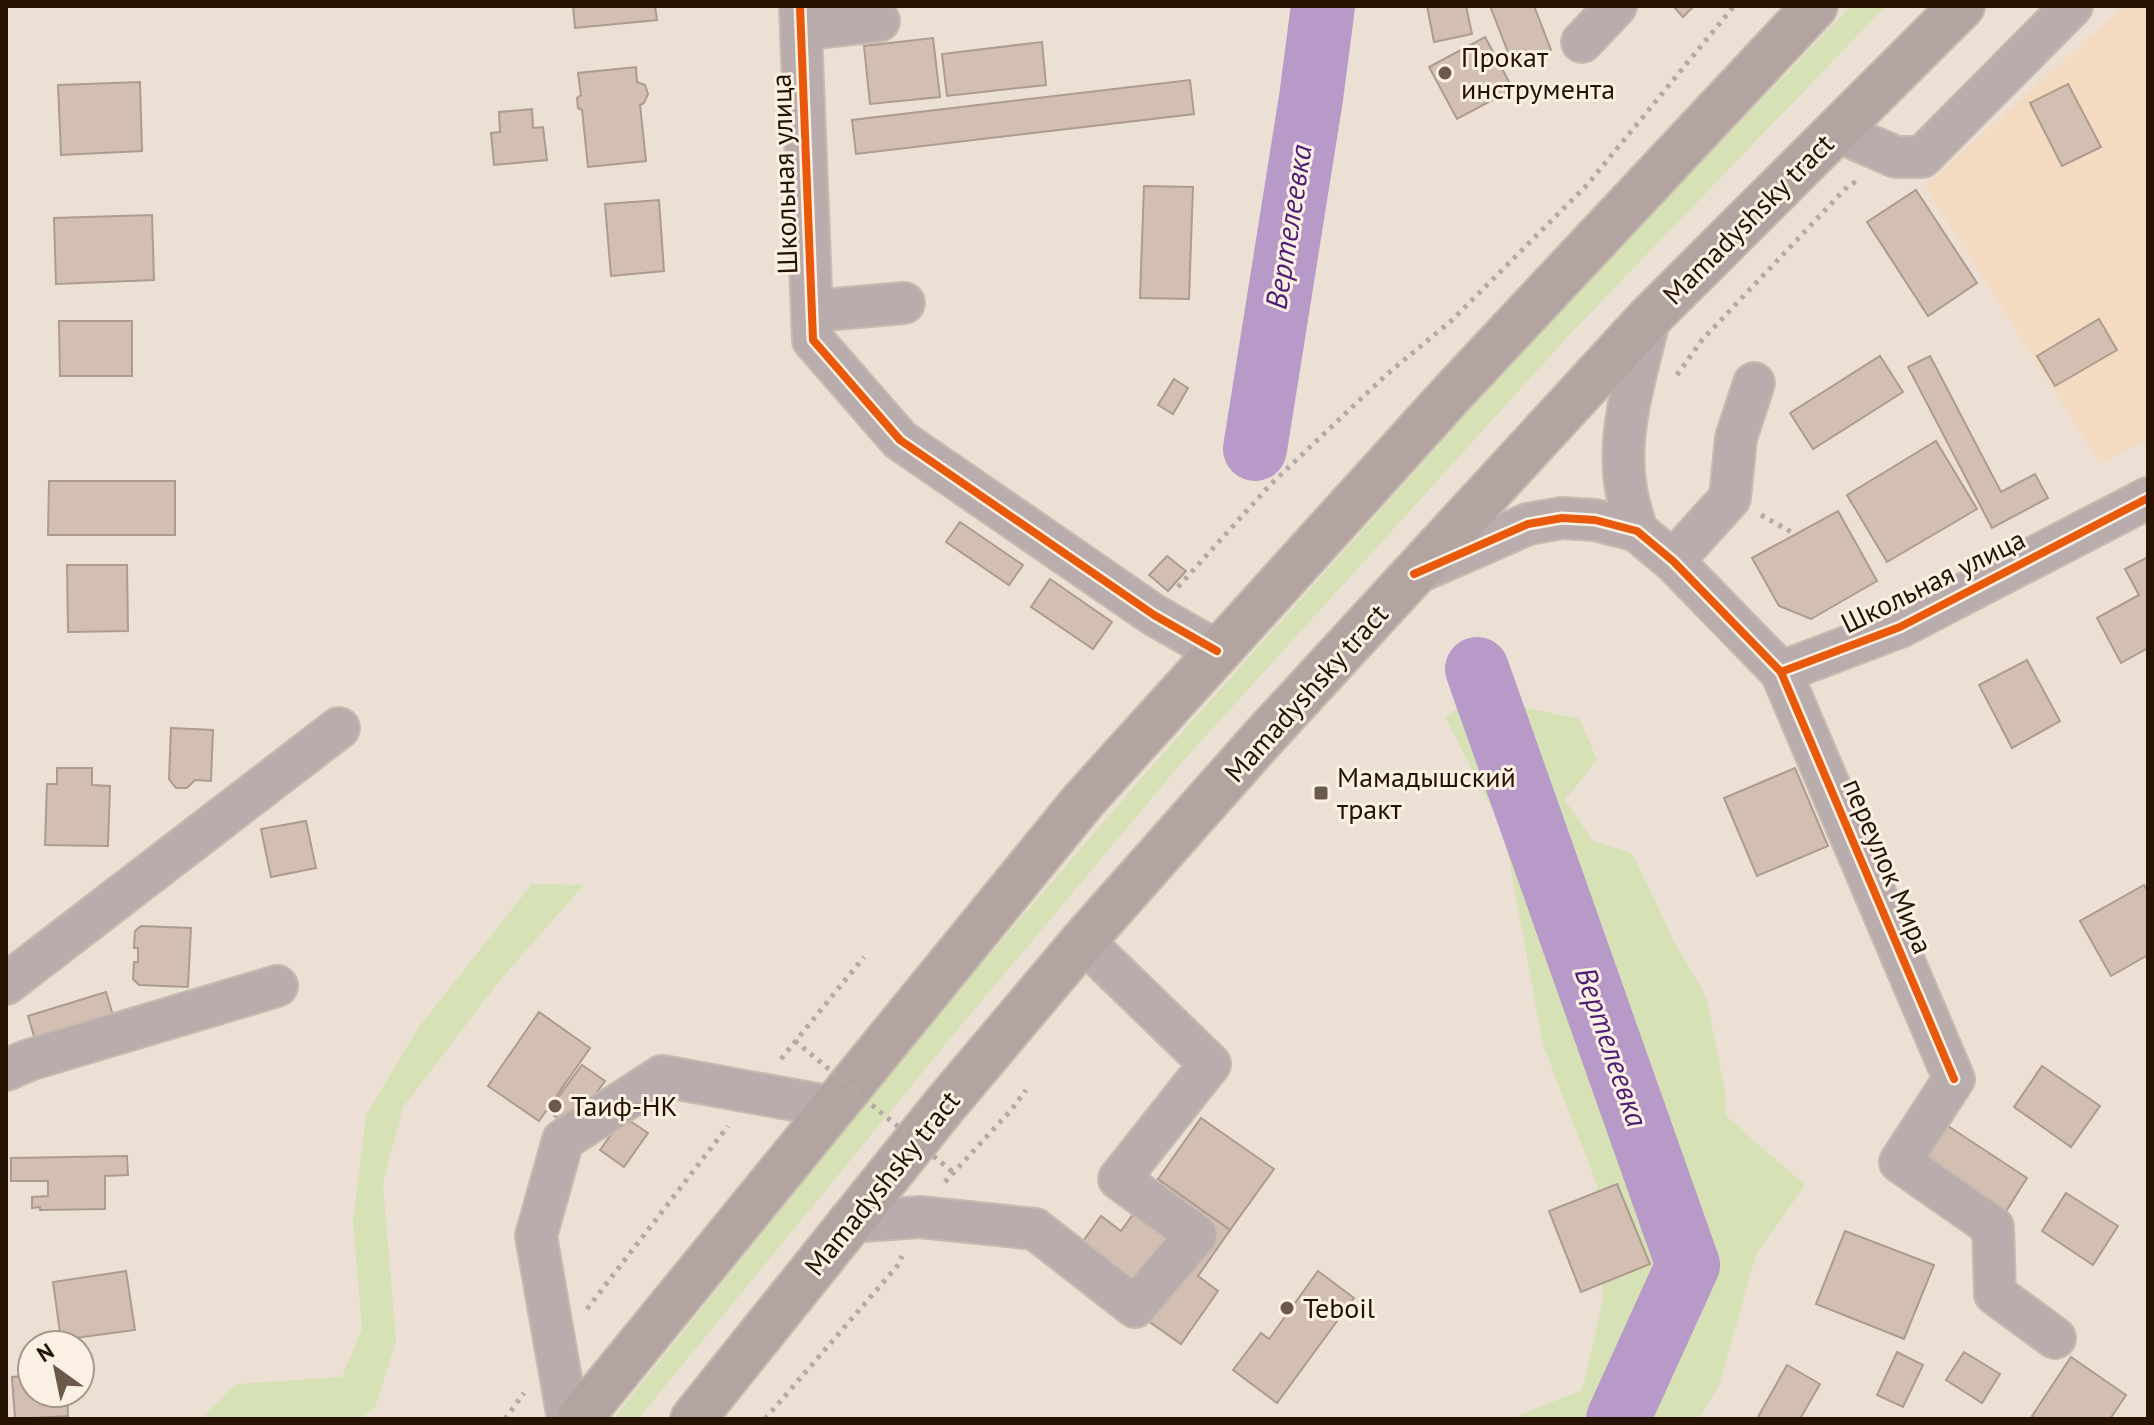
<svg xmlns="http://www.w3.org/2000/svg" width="2154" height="1425" viewBox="0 0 2154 1425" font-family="'PT Sans',sans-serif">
  <rect width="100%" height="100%" fill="#ece0d4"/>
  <polygon fill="#f4dac0" points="2124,6 2148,6 2148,439 2100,464 1925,186"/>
  <g fill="#d6e2b5">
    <polygon points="1851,6 1886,6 1573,331 1184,760 954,1034 638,1419 613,1419 932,1021 1167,749 1551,319"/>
    <polygon points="1501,677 1513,705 1580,719 1597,760 1565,800 1593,841 1632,853 1677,947 1706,996 1725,1091 1726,1116 1805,1185 1756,1255 1719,1386 1698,1419 1509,1419 1582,1390 1603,1301 1597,1185 1543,1045 1504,832 1445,717"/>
    <polygon points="532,884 584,885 501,979 403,1107 383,1183 396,1341 375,1408 360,1419 201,1419 236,1384 342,1377 362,1328 353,1221 366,1115 418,1028"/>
  </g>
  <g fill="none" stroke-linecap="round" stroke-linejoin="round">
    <g stroke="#b89ac9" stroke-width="64">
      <polyline points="1255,449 1311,98 1323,6"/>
      <polyline points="1477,669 1688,1265 1618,1419"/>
    </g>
  </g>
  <g fill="#d2bfb2" stroke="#ad9b8f" stroke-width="2">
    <polygon points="573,6 655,6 657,20 575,28"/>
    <polygon points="1427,6 1466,6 1472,34 1434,42"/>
    <polygon points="1490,6 1534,6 1551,50 1513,65"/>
    <polygon points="1673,6 1694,6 1683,17"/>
    <polygon points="1485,37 1513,89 1457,119 1429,67"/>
    <polygon points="933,38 940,97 870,104 864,46"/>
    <polygon points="1042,42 1046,85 947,96 942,54"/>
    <polygon points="636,67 637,82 645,85 648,94 644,103 640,105 646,161 588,167 582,110 578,108 577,98 581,95 578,73"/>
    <polygon points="1190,80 1194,114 856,154 852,120"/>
    <polygon points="140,82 142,151 61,155 58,85"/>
    <polygon points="2068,84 2101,147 2062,166 2030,103"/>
    <polygon points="532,109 533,128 543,127 547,160 494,165 491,133 500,132 499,112"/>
    <polygon points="1144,186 1193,187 1189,299 1140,298"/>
    <polygon points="1916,190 1977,283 1928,316 1867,222"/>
    <polygon points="659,200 664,271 611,276 605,204"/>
    <polygon points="152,215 154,280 56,284 54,218"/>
    <polygon points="2099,319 2117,350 2055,386 2037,356"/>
    <polygon points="59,321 132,321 132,376 60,376"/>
    <polygon points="1880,356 1903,392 1813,449 1790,413"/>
    <polygon points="1930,356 2001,492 2035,474 2048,498 1992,528 1908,367"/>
    <polygon points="1174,379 1188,388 1173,414 1158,405"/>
    <polygon points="1936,441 1977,509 1887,562 1847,495"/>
    <polygon points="49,481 175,481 175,535 48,535"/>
    <polygon points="1838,511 1877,581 1811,619 1779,606 1752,558"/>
    <polygon points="960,522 1023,565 1009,585 946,542"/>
    <polygon points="1167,556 1186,571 1168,591 1149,575"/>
    <polygon points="2148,557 2148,648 2121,663 2097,618 2139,595 2125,569"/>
    <polygon points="67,565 127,565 128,631 68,632"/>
    <polygon points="1050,579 1112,622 1093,649 1031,607"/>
    <polygon points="2027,660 2060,721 2012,748 1979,685"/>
    <polygon points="171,728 213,730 211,781 195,780 187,788 176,788 169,779"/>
    <polygon points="57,768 92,768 92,785 110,786 108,846 45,845 47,784 57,784"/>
    <polygon points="1795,768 1828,846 1757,876 1724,798"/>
    <polygon points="306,821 316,868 271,877 261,829"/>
    <polygon points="2144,885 2148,892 2148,955 2111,976 2080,921"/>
    <polygon points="141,926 191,928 188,987 139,985 133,979 134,962 138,962 138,948 134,948 135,931"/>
    <polygon points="106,992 115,1022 37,1046 28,1016"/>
    <polygon points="539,1012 590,1048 539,1121 488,1086"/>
    <polygon points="582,1065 605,1081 571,1128 548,1111"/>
    <polygon points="2042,1066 2100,1106 2071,1147 2014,1107"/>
    <polygon points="624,1117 648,1133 624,1167 600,1150"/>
    <polygon points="1201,1118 1274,1169 1230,1230 1158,1179"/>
    <polygon points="1945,1124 2027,1178 2003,1216 1920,1163"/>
    <polygon points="127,1156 128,1175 105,1176 105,1209 40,1210 40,1207 32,1208 32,1197 48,1196 48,1181 11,1181 11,1158"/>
    <polygon points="1158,1179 1230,1230 1198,1276 1218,1291 1181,1344 1067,1264 1101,1216 1121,1231"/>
    <polygon points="1617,1184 1650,1264 1581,1292 1549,1211"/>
    <polygon points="2066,1193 2118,1226 2093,1265 2042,1231"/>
    <polygon points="1845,1231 1934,1265 1904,1339 1816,1304"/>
    <polygon points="126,1271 135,1330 61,1340 53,1282"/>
    <polygon points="1318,1271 1354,1298 1277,1403 1233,1370 1261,1333 1269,1339"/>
    <polygon points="1897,1352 1923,1365 1903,1407 1877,1395"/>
    <polygon points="1964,1352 2000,1374 1982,1403 1946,1380"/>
    <polygon points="2071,1357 2126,1395 2110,1419 2037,1419 2032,1416"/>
    <polygon points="1787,1365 1820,1384 1800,1419 1761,1419 1758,1417"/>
    <polygon points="32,1375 32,1393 67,1393 68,1416 15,1419 12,1377"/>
  </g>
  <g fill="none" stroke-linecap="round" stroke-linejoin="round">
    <g stroke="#c7bbaf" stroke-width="44">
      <g id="minor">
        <polyline points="800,6 813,340 900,440 1154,615 1217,651"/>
        <polyline points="801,30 879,21"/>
        <polyline points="1582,42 1616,6"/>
        <polyline points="1836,131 1896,157 1922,157 2072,6"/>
        <polyline points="812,311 904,303"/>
        <path d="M 1637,531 C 1633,517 1628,503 1626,489 C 1616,432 1637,372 1650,317"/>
        <polyline points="1673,561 1730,498 1736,438 1754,383"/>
        <polyline points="1414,574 1528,524 1562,518 1595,520 1637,531 1673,561 1781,672 1900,627 2148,498"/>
        <polyline points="1781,672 1954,1079 1900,1162 1993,1227 1995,1294 2055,1338"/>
        <polyline points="6,984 339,728"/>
        <polyline points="6,1070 29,1060 277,986"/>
        <polyline points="848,1222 920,1217 1035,1229 1135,1307 1196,1235 1119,1179 1210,1064 1083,941"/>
        <polyline points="568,1419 536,1236 563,1140 662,1076 832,1107"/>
      </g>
    </g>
    <g stroke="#c7bbaf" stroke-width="48">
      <g id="major">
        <polyline points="579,1419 1083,801 1457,388 1815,6"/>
        <polyline points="693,1419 944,1106 1083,941 1261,740 1650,317 1962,6"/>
      </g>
    </g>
    <g stroke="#b6aaa8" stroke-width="5" stroke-dasharray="4 6" stroke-linecap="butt">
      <polyline points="1677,375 1702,340 1848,186 1857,181"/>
      <polyline points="1761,515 1795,534"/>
      <polyline points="1178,587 1270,485 1386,375 1451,321 1587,185 1734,6"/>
      <polyline points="781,1059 864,957"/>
      <polyline points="945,1182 1012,1109 1026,1090"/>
      <polyline points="587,1309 728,1126"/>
      <polyline points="505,1419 524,1393"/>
      <polyline points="765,1419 899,1264 902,1256"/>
    </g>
    <use href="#minor" stroke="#b9acac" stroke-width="40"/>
    <use href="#major" stroke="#b3a4a2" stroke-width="44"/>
    <polyline stroke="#b6aaa8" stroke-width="5" stroke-dasharray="4 6" stroke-linecap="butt" points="795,1041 955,1174"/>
    <g stroke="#fbf0e4" stroke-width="13">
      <g id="cycleway">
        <polyline points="800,6 813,340 900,440 1154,615 1217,651"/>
        <polyline points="1414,574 1528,524 1562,518 1595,520 1637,531 1673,561 1781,672 1900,627 2148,498"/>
        <polyline points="1781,672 1954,1079"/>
      </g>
    </g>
    <use href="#cycleway" stroke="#e8590c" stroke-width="8"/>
  </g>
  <g fill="#6b5a4a" stroke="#fbf0e4" stroke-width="3">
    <circle cx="1445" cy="73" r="8"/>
    <rect x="1313" y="785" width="16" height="16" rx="4"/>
    <circle cx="555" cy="1106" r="8"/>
    <circle cx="1287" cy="1308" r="8"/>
  </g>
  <g text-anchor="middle" stroke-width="6" stroke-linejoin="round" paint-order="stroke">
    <g font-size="28" fill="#261200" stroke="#fbf0e4" text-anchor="start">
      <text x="1461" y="67">Прокат<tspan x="1461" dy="32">инструмента</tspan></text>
      <text x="1337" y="787">Мамадышский<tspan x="1337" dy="32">тракт</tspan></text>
      <text x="571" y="1116">Таиф-НК</text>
      <text x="1303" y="1318">Teboil</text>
    </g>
    <g font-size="28" fill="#261200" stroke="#fbf0e4">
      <text transform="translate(784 174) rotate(-92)" y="10">Школьная улица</text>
      <text transform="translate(1748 219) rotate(-45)" y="10">Mamadyshsky tract</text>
      <text transform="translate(1933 581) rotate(-26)" y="10">Школьная улица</text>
      <text transform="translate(1306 693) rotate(-48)" y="10">Mamadyshsky tract</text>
      <text transform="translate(1888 866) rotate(67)" y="10">переулок Мира</text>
      <text transform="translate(882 1183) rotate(-51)" y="10">Mamadyshsky tract</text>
    </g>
    <g font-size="30" font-style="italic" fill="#501d72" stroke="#fbf0e4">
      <text transform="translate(1289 227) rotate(-81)" y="10">Вертелеевка</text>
      <text transform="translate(1611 1047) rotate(71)" y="10">Вертелеевка</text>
    </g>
  </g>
  <rect width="2154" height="1425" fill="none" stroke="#261200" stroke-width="16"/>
  <g transform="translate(56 1369) rotate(327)"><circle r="38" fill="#fbf0e4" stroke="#a69789" stroke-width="2"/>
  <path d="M0-6L14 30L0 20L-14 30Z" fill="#6b5a4a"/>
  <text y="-12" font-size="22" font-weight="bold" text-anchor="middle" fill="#261200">N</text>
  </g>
</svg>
